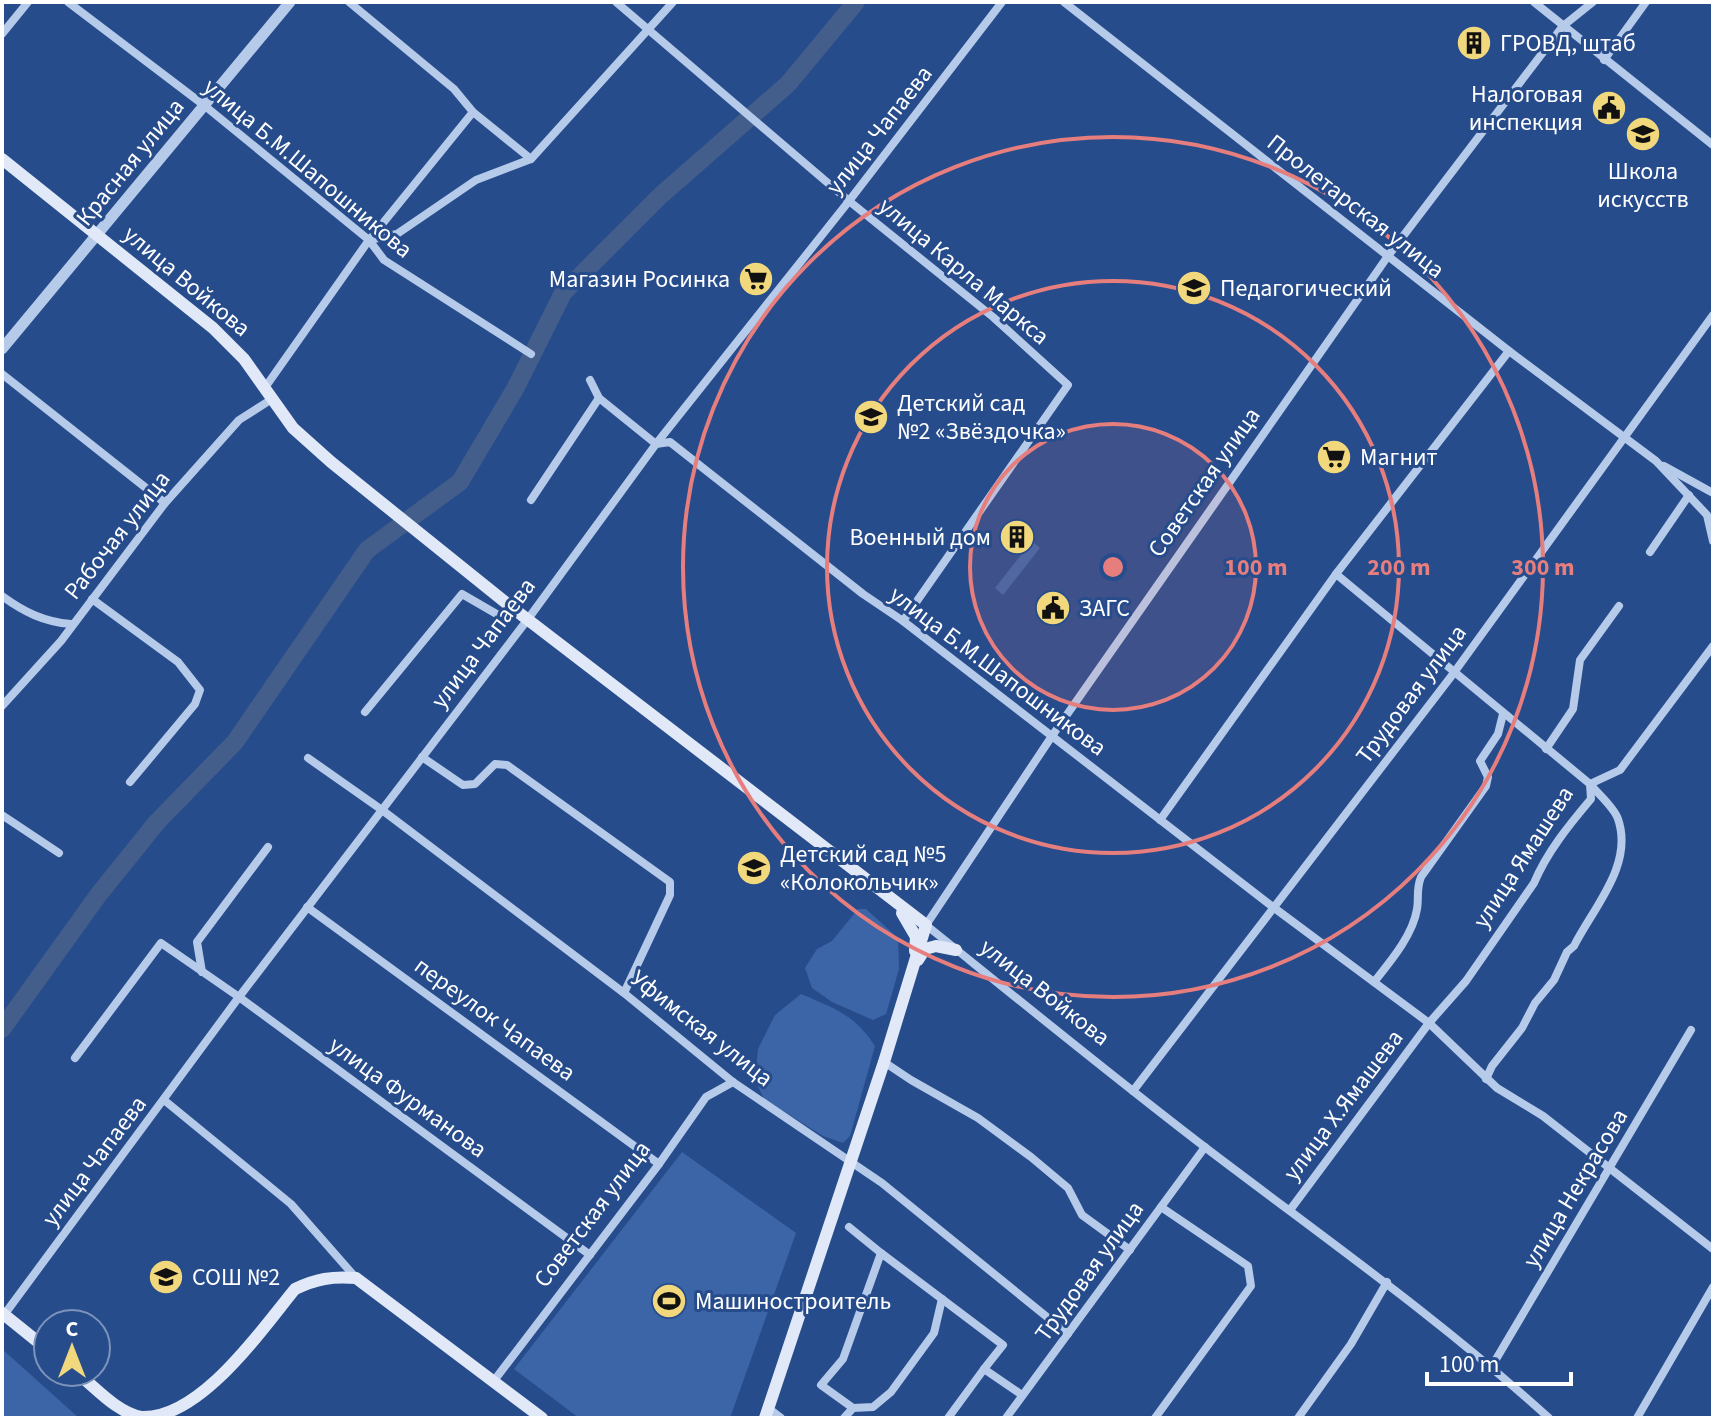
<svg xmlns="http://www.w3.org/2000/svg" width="1715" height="1420" viewBox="0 0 1715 1420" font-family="'Source Sans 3',sans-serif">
  <rect width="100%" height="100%" fill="#274c8c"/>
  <g fill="#3c65a8">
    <polygon points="1032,541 1040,548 1003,595 995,588"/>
    <polygon points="858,909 866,909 898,938 899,969 886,1014 873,1020 832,1002 812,988 805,968 817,949 832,941"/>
    <path d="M 801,994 C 834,1008 854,1014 875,1046 L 850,1136 L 843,1143 L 823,1136 L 764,1099 L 755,1080 L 758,1049 L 775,1015 Z"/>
    <polygon points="682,1152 796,1233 730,1418 579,1418 514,1369"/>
    <polygon points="2,1349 79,1418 2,1418"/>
  </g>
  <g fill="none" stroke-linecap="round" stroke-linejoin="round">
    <polyline stroke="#445e8c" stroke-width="18" points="2,1029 99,894 157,822 235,742 367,550 460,482 515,389 563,293 660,196 788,84 856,2"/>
    <g stroke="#b6caea" stroke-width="8">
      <polyline points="68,2 205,106 369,240 384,260 531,354"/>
      <polyline points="349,2 454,89 473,112 531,159"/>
      <polyline points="616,2 849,201 993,317 1068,385 903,621"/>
      <polyline points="1064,2 1509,351 1656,461 1707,515 1713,541"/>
      <polyline points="1534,2 1713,145"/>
      <polyline points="2,34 28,2"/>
      <polyline points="1604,60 1646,2"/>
      <polyline points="370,239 473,112"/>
      <polyline points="2,374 165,503"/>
      <polyline points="590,380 599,398 656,444 670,442 863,594 903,621 1273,907 1429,1023 1497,1088 1543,1116 1713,1249"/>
      <polyline points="264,389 369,240 397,234 476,180 531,159 673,2"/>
      <polyline points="1664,466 1713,493"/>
      <polyline points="531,500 599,398"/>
      <polyline points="1650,552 1689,495"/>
      <path d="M 1336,574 L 1590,784 C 1598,794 1614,807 1618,819 C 1634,865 1593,908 1574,946 L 1567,952 L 1554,980 L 1535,1003 L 1522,1028 L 1492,1066 L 1486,1079"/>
      <path d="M 2,596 C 24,612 44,622 71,624"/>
      <polyline points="92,599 178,662 200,690 195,704 130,782"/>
      <polyline points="2,706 61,641 165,503 239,420 272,399"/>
      <polyline points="365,712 462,594 500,616 510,606"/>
      <polyline points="1546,749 1573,709 1580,660 1619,606"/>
      <polyline points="422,757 463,785 475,784 495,764 507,765 670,882 670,895 624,993"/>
      <polyline points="308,758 382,810 624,993 733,1082 882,1183 1068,1334"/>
      <polyline points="2,815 59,853"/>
      <polyline points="1160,820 1336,574 1509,351"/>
      <polyline points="307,907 659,1164"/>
      <polyline points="202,972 197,942 268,847"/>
      <path d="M 1374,982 C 1390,962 1413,935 1417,909 C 1419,898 1416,889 1421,877 L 1486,786 L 1488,777 L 1480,761 L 1498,734 L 1503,714"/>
      <polyline points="75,1058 161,943 239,997 590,1255"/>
      <polyline points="884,1062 911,1080 978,1118 1031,1157 1068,1188 1082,1215 1130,1250"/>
      <polyline points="1133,1091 1453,674 1713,315"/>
      <polyline points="164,1100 291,1204 356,1278"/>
      <path d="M 1290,1210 L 1429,1023 L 1466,981 L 1534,883 C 1547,852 1569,825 1591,799 L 1590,784 L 1620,770 L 1713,646"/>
      <polyline points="849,1227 881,1253"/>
      <polyline points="4,1315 239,997 528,619 656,444 849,201 1002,2"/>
      <polyline points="1492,1366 1691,1030"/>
      <polyline points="493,1382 659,1164 706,1097 733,1082"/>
      <polyline points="768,1408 781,1418"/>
      <polyline points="853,1408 873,1407 891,1392 934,1333 942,1299"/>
      <polyline points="844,1418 853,1408 821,1385 843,1359 881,1253 1003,1345 984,1369 1022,1395"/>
      <polyline points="948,1418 984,1369"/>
      <polyline points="1006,1418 1205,1147"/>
      <polyline points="1155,1418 1251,1286 1248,1266 1161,1207"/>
      <polyline points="1298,1418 1351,1344 1387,1282"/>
      <path d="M 1549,1418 C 1440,1319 1323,1237 1206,1148 C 1112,1076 1019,1000 926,925 L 1052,736 L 1388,256 L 1563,26 L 1593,2"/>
      <polyline points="1637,1418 1713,1287"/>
    </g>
    <polyline stroke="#b6caea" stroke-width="11" points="2,349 290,2"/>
    <g stroke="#e1e9f8" stroke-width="12">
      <polyline points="2,159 213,328 244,359 293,428 331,462 510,606 926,925 884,1062 765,1418"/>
      <polyline points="902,913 916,937 915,951"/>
      <polyline points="918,960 925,949 936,946 956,950"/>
      <polyline points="2,1313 48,1350"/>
      <path d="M 76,1372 C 95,1387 116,1412 141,1417 C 200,1420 262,1329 295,1289 C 316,1279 332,1276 356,1278 L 542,1418"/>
    </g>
  </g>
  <circle cx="1113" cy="567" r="143" fill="#e67e7e" fill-opacity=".12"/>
  <g fill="none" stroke="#e67e7e" stroke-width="4">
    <circle cx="1113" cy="567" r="143"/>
    <circle cx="1113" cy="567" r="286"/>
    <circle cx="1113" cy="567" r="430"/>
  </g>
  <defs>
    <g id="building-disc" transform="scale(1.8)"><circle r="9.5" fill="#f2d87c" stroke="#274c8c"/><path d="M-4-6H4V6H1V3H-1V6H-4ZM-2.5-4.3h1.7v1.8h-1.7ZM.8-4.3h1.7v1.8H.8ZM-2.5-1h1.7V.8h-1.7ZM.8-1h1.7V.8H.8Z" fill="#111"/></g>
    <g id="civic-disc" transform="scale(1.8)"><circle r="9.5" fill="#f2d87c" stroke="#274c8c"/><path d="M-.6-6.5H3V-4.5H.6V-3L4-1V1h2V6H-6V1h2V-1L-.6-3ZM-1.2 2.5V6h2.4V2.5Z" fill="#111"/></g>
    <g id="school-disc" transform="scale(1.8)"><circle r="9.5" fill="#f2d87c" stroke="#274c8c"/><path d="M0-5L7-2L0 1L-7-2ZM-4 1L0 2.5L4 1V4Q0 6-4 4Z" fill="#111"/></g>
    <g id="supermarket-disc" transform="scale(1.8)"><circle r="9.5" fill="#f2d87c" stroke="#274c8c"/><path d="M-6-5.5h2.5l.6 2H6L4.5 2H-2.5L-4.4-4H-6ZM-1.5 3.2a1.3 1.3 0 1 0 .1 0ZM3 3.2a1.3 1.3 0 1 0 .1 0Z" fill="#111"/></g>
    <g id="university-disc" transform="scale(1.8)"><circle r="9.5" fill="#f2d87c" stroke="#274c8c"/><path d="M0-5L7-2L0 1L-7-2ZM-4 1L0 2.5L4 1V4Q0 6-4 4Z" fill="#111"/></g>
    <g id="stadium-disc" transform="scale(1.8)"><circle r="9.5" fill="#f2d87c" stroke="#274c8c"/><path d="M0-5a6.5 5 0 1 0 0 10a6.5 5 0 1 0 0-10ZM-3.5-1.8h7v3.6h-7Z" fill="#111"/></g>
  </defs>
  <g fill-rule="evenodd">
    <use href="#building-disc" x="1474" y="43"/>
    <use href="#civic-disc" x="1609" y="108"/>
    <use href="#school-disc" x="1643" y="134"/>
    <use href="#supermarket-disc" x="756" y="279"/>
    <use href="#university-disc" x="1194" y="288"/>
    <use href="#school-disc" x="871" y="417"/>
    <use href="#supermarket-disc" x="1334" y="457"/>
    <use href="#building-disc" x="1017" y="537"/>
    <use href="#civic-disc" x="1053" y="608"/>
    <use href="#school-disc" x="754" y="868"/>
    <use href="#school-disc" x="166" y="1277"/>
    <use href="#stadium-disc" x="669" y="1301"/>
  </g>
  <g text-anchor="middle" stroke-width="6" stroke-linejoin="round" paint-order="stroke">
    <g font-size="24" fill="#fff" stroke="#274c8c" text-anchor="start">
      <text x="1500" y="51">ГРОВД, штаб</text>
      <text x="1583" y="102" text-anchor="end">Налоговая<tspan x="1583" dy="28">инспекция</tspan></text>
      <text x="1643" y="179" text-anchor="middle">Школа<tspan x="1643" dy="28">искусств</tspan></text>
      <text x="730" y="287" text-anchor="end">Магазин Росинка</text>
      <text x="1220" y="296">Педагогический</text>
      <text x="897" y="411">Детский сад<tspan x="897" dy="28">№2 «Звёздочка»</tspan></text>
      <text x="1360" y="465">Магнит</text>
      <text x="991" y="545" text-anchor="end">Военный дом</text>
      <text x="1079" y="616">ЗАГС</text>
      <text x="780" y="862">Детский сад №5<tspan x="780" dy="28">«Колокольчик»</tspan></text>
      <text x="192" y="1285">СОШ №2</text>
      <text x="695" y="1309">Машиностроитель</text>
    </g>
    <g font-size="24" fill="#fff" stroke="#274c8c">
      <text transform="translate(879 130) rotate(-52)" y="8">улица Чапаева</text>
      <text transform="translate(130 162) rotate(-51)" y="8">Красная улица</text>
      <text transform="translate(308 168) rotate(40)" y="8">улица Б.М.Шапошникова</text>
      <text transform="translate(1356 206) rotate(38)" y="8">Пролетарская улица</text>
      <text transform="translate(964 271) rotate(40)" y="8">улица Карла Маркса</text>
      <text transform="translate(187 281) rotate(40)" y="8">улица Войкова</text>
      <text transform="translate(1204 482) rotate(-55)" y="8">Советская улица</text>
      <text transform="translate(117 535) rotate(-52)" y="8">Рабочая улица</text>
      <text transform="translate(483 643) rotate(-53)" y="8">улица Чапаева</text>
      <text transform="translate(998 671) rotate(37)" y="8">улица Б.М.Шапошникова</text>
      <text transform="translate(1411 694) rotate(-53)" y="8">Трудовая улица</text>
      <text transform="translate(1523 857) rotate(-57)" y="8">улица Ямашева</text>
      <text transform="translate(1045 992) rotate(38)" y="8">улица Войкова</text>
      <text transform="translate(495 1019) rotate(36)" y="8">переулок Чапаева</text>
      <text transform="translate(702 1028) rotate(38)" y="8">Уфимская улица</text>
      <text transform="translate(408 1097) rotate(36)" y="8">улица Фурманова</text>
      <text transform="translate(1343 1105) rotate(-53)" y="8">улица Х.Ямашева</text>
      <text transform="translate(94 1161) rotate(-53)" y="8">улица Чапаева</text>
      <text transform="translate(1575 1188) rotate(-59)" y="8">улица Некрасова</text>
      <text transform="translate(592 1214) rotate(-53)" y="8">Советская улица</text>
      <text transform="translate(1089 1271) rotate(-54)" y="8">Трудовая улица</text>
    </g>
  </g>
  <circle cx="1113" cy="567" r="12" fill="#e67e7e" stroke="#274c8c" stroke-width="4"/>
  <g font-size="24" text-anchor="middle" font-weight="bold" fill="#e67e7e" stroke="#274c8c" stroke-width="6" stroke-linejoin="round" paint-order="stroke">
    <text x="1256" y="575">100 m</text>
    <text x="1399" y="575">200 m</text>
    <text x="1543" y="575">300 m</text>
  </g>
  <rect width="1715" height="1420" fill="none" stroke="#ffffff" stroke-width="8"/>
  <g transform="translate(72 1348)"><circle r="38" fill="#274c8c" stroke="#7d94ba" stroke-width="2"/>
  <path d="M0-6L14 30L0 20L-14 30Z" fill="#f2d87c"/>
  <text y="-12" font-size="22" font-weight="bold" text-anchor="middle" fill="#ffffff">С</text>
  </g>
  <path d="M1427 1372v12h144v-12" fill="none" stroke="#ffffff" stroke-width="4"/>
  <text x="1439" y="1372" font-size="24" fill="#ffffff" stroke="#274c8c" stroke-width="6" paint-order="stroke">100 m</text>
</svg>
